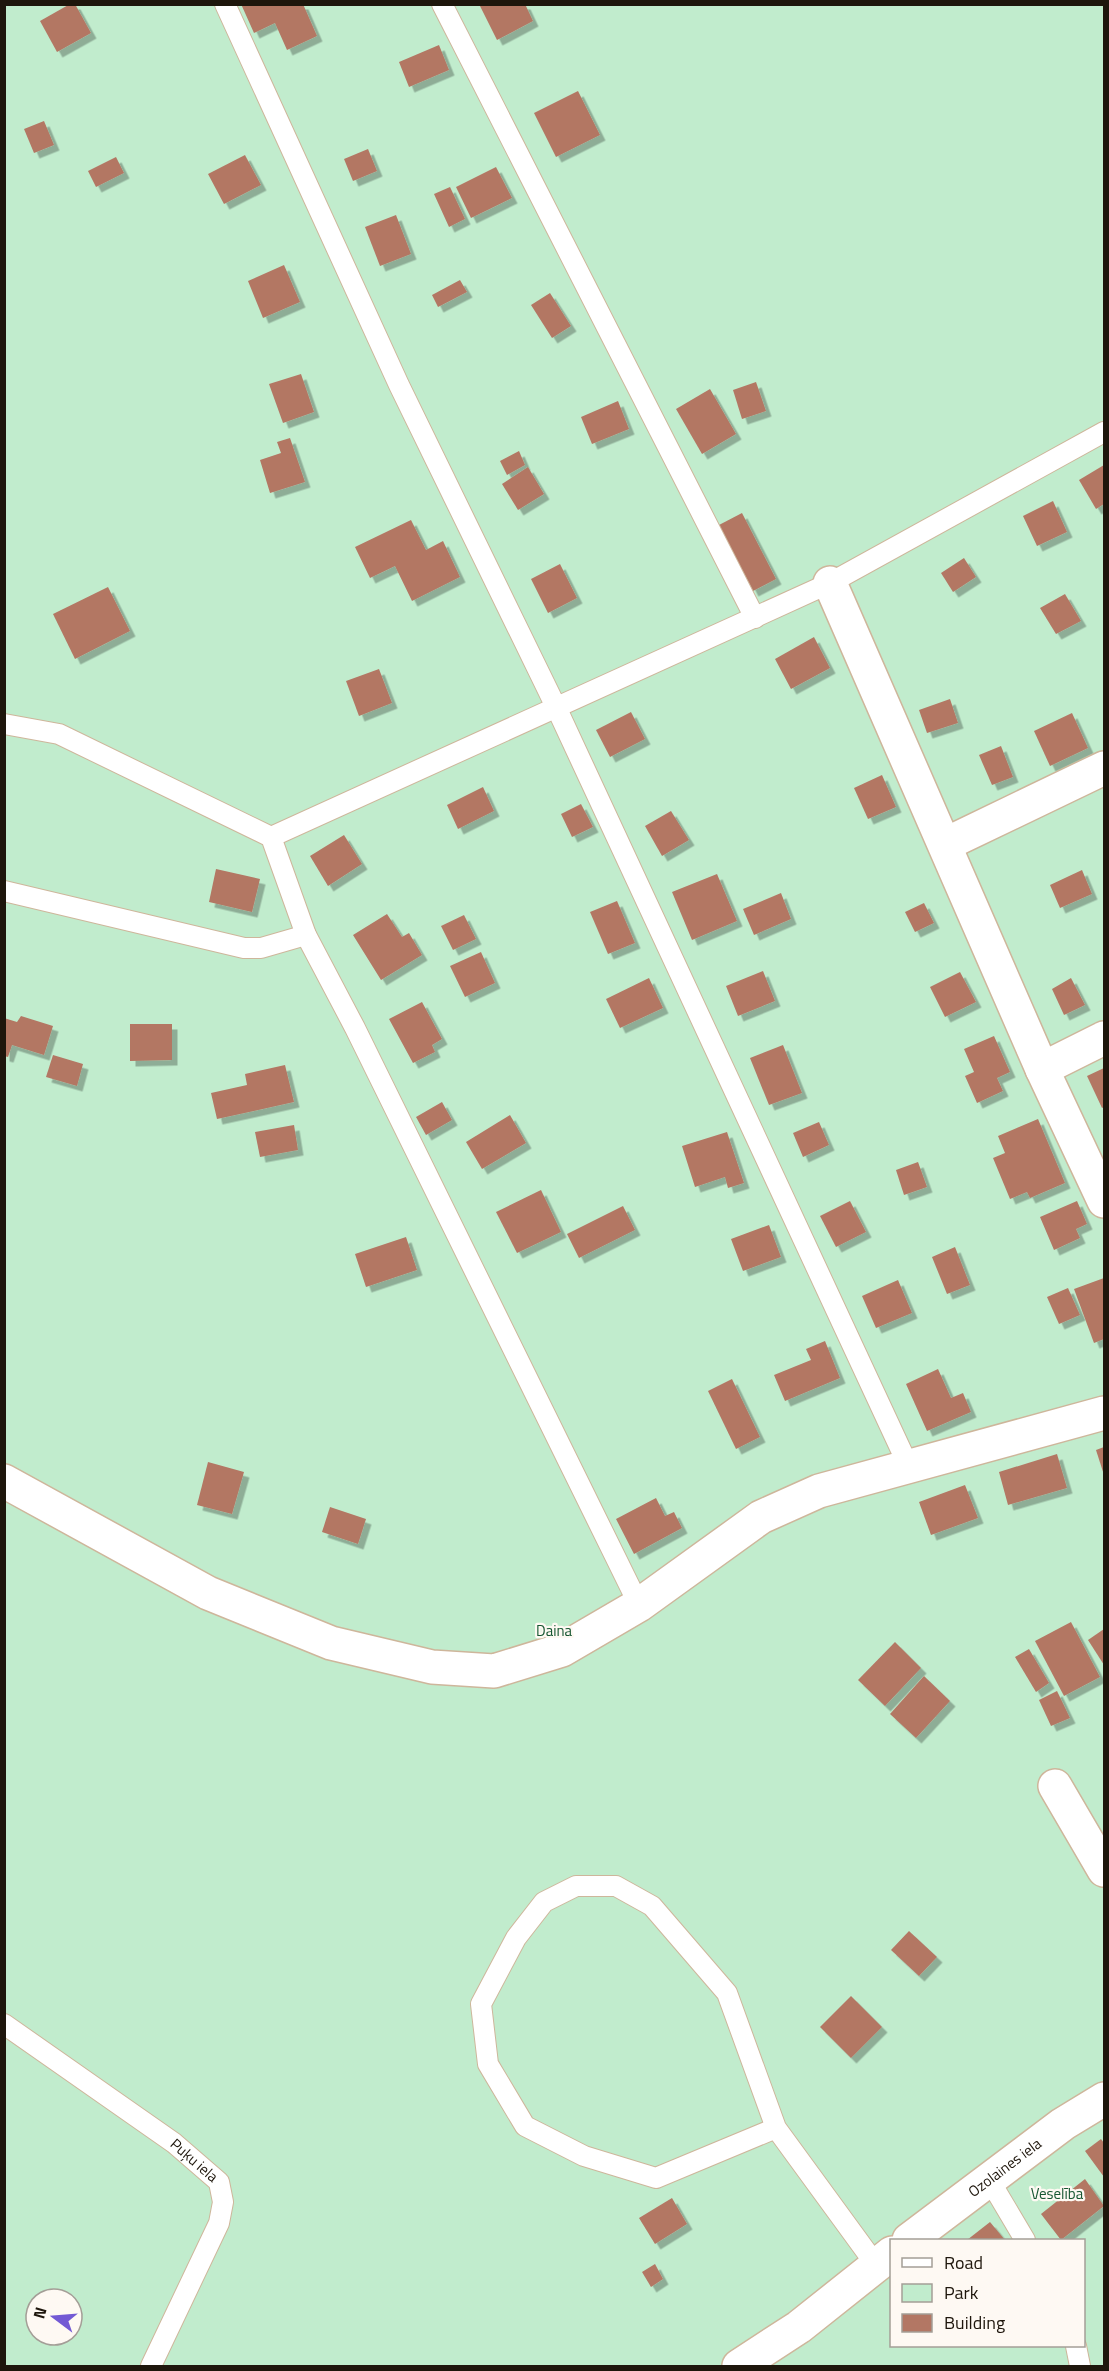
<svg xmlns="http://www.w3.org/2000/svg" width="1109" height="2371" viewBox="0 0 1109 2371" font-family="'Titillium Web',sans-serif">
  <defs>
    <filter id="shadow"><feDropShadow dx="5.5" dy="5.5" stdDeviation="0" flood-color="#0004"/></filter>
  </defs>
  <rect width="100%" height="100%" fill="#fef9f3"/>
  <path fill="#c1eccd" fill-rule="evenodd" d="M 5,5 L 1104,5 L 1104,2366 L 5,2366 ZM 892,2240 L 1084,2240 L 1084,2346 L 892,2346 ZM 36,2299 L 72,2299 L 72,2335 L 36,2335 Z"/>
  <g fill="#b37764" filter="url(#shadow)">
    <polygon points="70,4 75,4 91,33 57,52 40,21"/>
    <polygon points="241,4 303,4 317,36 287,50 275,23 254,33"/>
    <polygon points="479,4 525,4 533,21 497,40"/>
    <polygon points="439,45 449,70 409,87 399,62"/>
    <polygon points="578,91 600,135 556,157 534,113"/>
    <polygon points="44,121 54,145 34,153 24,129"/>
    <polygon points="368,149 377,171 353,181 344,159"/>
    <polygon points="245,155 261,185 224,204 208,174"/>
    <polygon points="116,157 124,173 96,187 88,171"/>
    <polygon points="496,167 512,198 471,218 456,187"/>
    <polygon points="450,187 465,219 449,227 434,194"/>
    <polygon points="396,215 411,254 380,266 365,227"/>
    <polygon points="284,265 300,302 263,318 248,281"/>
    <polygon points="460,280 467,292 438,307 432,295"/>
    <polygon points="550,293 571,326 552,338 531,305"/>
    <polygon points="301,374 314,412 283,423 269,384"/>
    <polygon points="756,382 766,411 742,419 733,390"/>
    <polygon points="710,389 736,434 702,454 676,409"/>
    <polygon points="618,401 629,429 592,444 581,417"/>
    <polygon points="290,438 305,482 270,493 260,460 281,453 277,442"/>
    <polygon points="519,451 525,465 507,475 500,461"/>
    <polygon points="1104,465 1104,504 1096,509 1079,480"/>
    <polygon points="528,467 544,494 518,510 502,484"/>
    <polygon points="1053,501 1067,532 1037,546 1023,516"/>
    <polygon points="742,513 776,579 753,591 719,525"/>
    <polygon points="411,520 426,550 443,541 460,577 412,601 395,566 370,578 355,547"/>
    <polygon points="964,558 976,577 953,592 941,573"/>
    <polygon points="560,564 577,598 548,613 531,579"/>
    <polygon points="108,587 130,631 75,659 53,614"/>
    <polygon points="1065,594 1081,621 1056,634 1040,608"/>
    <polygon points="814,637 830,668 791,689 775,659"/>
    <polygon points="379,669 392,703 359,716 346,681"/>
    <polygon points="950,699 958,723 927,733 919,710"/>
    <polygon points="631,712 645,739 610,757 596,730"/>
    <polygon points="1072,713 1088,748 1050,766 1034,731"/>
    <polygon points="1001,746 1013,777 992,785 979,755"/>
    <polygon points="882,775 896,807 868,819 854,788"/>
    <polygon points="483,787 494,811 458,829 447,805"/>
    <polygon points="581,804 593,827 572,837 561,814"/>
    <polygon points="671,811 689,840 662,856 645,826"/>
    <polygon points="344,835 362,864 328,886 310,856"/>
    <polygon points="216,869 260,879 252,912 209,902"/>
    <polygon points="1082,870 1092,894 1060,908 1050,885"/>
    <polygon points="717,874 737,921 692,940 672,892"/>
    <polygon points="781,893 791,919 754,935 743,909"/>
    <polygon points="617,901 635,943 608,954 590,912"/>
    <polygon points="924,903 934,923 915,932 905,912"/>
    <polygon points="387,914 402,937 409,933 422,955 381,980 353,935"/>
    <polygon points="464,915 476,939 453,950 441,926"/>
    <polygon points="481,952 495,983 465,997 450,966"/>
    <polygon points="763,971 775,1001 738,1016 726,986"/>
    <polygon points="960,972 976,1002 945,1017 930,987"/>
    <polygon points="649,978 663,1008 620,1028 606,999"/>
    <polygon points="1071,978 1085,1005 1064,1015 1052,989"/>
    <polygon points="422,1002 442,1039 432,1045 435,1052 413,1063 389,1019"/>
    <polygon points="21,1016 53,1026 44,1055 12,1045 8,1057 4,1056 4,1018 17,1022"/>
    <polygon points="130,1024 172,1024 172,1060 130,1061"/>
    <polygon points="994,1036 1010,1072 997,1078 1003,1091 977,1103 965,1076 974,1072 964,1049"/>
    <polygon points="783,1045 802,1093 769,1105 750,1058"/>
    <polygon points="53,1055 83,1064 77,1086 46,1077"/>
    <polygon points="285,1065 294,1102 217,1119 211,1093 247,1085 245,1074"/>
    <polygon points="1104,1068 1104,1107 1102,1108 1087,1076"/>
    <polygon points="442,1102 452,1120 426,1135 416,1117"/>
    <polygon points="510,1115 526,1143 482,1169 466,1142"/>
    <polygon points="1038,1119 1065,1183 1030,1198 1027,1192 1010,1199 993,1158 1005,1153 998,1136"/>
    <polygon points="819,1122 829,1145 803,1157 793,1133"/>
    <polygon points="294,1125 298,1150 260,1157 255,1132"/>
    <polygon points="727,1132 744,1183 728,1188 725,1177 695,1187 682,1146"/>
    <polygon points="918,1162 927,1187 904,1195 896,1170"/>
    <polygon points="541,1190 561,1232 517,1253 496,1212"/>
    <polygon points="850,1201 866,1232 836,1247 820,1216"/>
    <polygon points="1077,1201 1087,1224 1076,1229 1080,1238 1054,1250 1040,1217"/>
    <polygon points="623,1206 635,1230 579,1258 567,1234"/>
    <polygon points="769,1225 781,1257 743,1271 731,1239"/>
    <polygon points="406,1237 417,1270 366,1287 355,1254"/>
    <polygon points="955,1247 970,1285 947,1294 932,1257"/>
    <polygon points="1104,1278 1104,1339 1094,1343 1074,1289"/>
    <polygon points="898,1280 912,1313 876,1328 862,1296"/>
    <polygon points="1068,1288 1080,1315 1059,1324 1047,1297"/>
    <polygon points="825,1341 840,1378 785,1401 774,1375 811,1360 806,1349"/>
    <polygon points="938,1369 951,1398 963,1393 971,1412 927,1431 906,1384"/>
    <polygon points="732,1379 760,1437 736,1449 708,1391"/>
    <polygon points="1104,1447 1104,1475 1096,1450"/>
    <polygon points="1057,1454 1067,1488 1008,1505 999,1472"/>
    <polygon points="208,1462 244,1472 232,1514 197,1505"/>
    <polygon points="965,1485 978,1518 931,1535 919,1502"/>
    <polygon points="656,1498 665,1516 674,1512 682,1528 634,1554 616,1519"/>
    <polygon points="330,1507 366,1519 358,1544 322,1532"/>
    <polygon points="1071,1622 1100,1677 1064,1696 1035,1641"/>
    <polygon points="1104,1629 1104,1665 1088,1640"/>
    <polygon points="895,1642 921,1668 885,1706 858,1680"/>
    <polygon points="1029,1649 1049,1683 1036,1692 1015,1657"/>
    <polygon points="924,1676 950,1701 916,1738 890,1714"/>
    <polygon points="1057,1691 1070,1718 1051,1726 1039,1700"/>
    <polygon points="909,1931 937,1957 919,1976 891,1950"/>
    <polygon points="851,1996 882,2027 851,2058 820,2027"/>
    <polygon points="1101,2139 1104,2143 1104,2177 1085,2151"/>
    <polygon points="1085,2179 1104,2206 1061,2240 1041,2214"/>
    <polygon points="672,2198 687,2224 655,2244 639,2218"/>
    <polygon points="990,2222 1005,2240 967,2240"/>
    <polygon points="655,2264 663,2279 651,2287 642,2272"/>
  </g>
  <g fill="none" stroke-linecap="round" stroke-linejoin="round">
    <g stroke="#ceb69b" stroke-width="22">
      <g id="lane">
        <polyline points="225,4 399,385 557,709 908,1465"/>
        <polyline points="442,4 755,618"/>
        <polyline points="4,724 59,734 271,837 306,935 355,1028 639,1605"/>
        <polyline points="271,837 830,583 1104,432"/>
        <polyline points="4,891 244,948 261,948 306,935"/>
        <path id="s1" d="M 4,2024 L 174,2143 L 219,2182 L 223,2202 L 219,2223 L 151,2366"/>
        <polyline points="776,2128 656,2178 584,2156 525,2126 488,2064 481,2004 516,1938 544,1902 576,1886 616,1886 652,1906 727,1993 776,2128 876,2265"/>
        <polyline points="990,2181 1025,2240"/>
        <polyline points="1076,2346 1080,2366"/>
      </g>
    </g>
    <g stroke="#ceb69b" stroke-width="36">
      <g id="street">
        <polyline points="830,583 1042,1069 1104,1201"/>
        <polyline points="946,844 1104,768"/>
        <polyline points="1042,1069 1104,1038"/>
        <polyline points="4,1481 208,1593 331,1643 432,1667 494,1671 562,1650 639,1605 761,1517 819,1491 1104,1413"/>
        <polyline points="1055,1786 1104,1870"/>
        <path id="s2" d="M 909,2240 L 1063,2124 L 1104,2099"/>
        <polyline points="739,2366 799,2327 892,2253"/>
      </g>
    </g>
    <use href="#lane" stroke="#fff" stroke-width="20"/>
    <use href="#street" stroke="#fff" stroke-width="33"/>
  </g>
  <g text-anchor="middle" stroke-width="4.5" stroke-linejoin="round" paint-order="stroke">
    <g font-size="15" fill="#175732" stroke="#fef9f3">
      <text x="554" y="1636">Daina</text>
      <text x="1057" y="2199">Veselība</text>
    </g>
    <g font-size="15" fill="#1e160c" stroke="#fef9f3">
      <text dy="5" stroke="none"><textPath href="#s1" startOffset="234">Puķu iela</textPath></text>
      <text dy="5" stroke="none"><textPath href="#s2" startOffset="120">Ozolaines iela</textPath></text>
    </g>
  </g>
  <rect width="1109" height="2371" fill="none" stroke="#1e160c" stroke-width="12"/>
  <rect x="890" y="2239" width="195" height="108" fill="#fef9f3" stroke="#a49e97" stroke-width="1.5"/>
  <rect x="902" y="2258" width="30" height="9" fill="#ffffff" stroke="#a49e97" stroke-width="1.5"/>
  <text x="944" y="2269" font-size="18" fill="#1e160c">Road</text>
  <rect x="902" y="2284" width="30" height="18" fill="#c1eccd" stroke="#a49e97" stroke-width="1.5"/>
  <text x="944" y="2299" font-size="18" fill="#1e160c">Park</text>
  <rect x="902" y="2314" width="30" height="18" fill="#b37764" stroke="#a49e97" stroke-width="1.5"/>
  <text x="944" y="2329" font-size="18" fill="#1e160c">Building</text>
  <g transform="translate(54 2317) rotate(286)"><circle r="28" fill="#fef9f3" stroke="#a49e97" stroke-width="1.5"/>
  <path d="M0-4.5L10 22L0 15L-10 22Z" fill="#735ad4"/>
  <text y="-9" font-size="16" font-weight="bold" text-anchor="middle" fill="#1e160c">N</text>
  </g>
</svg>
